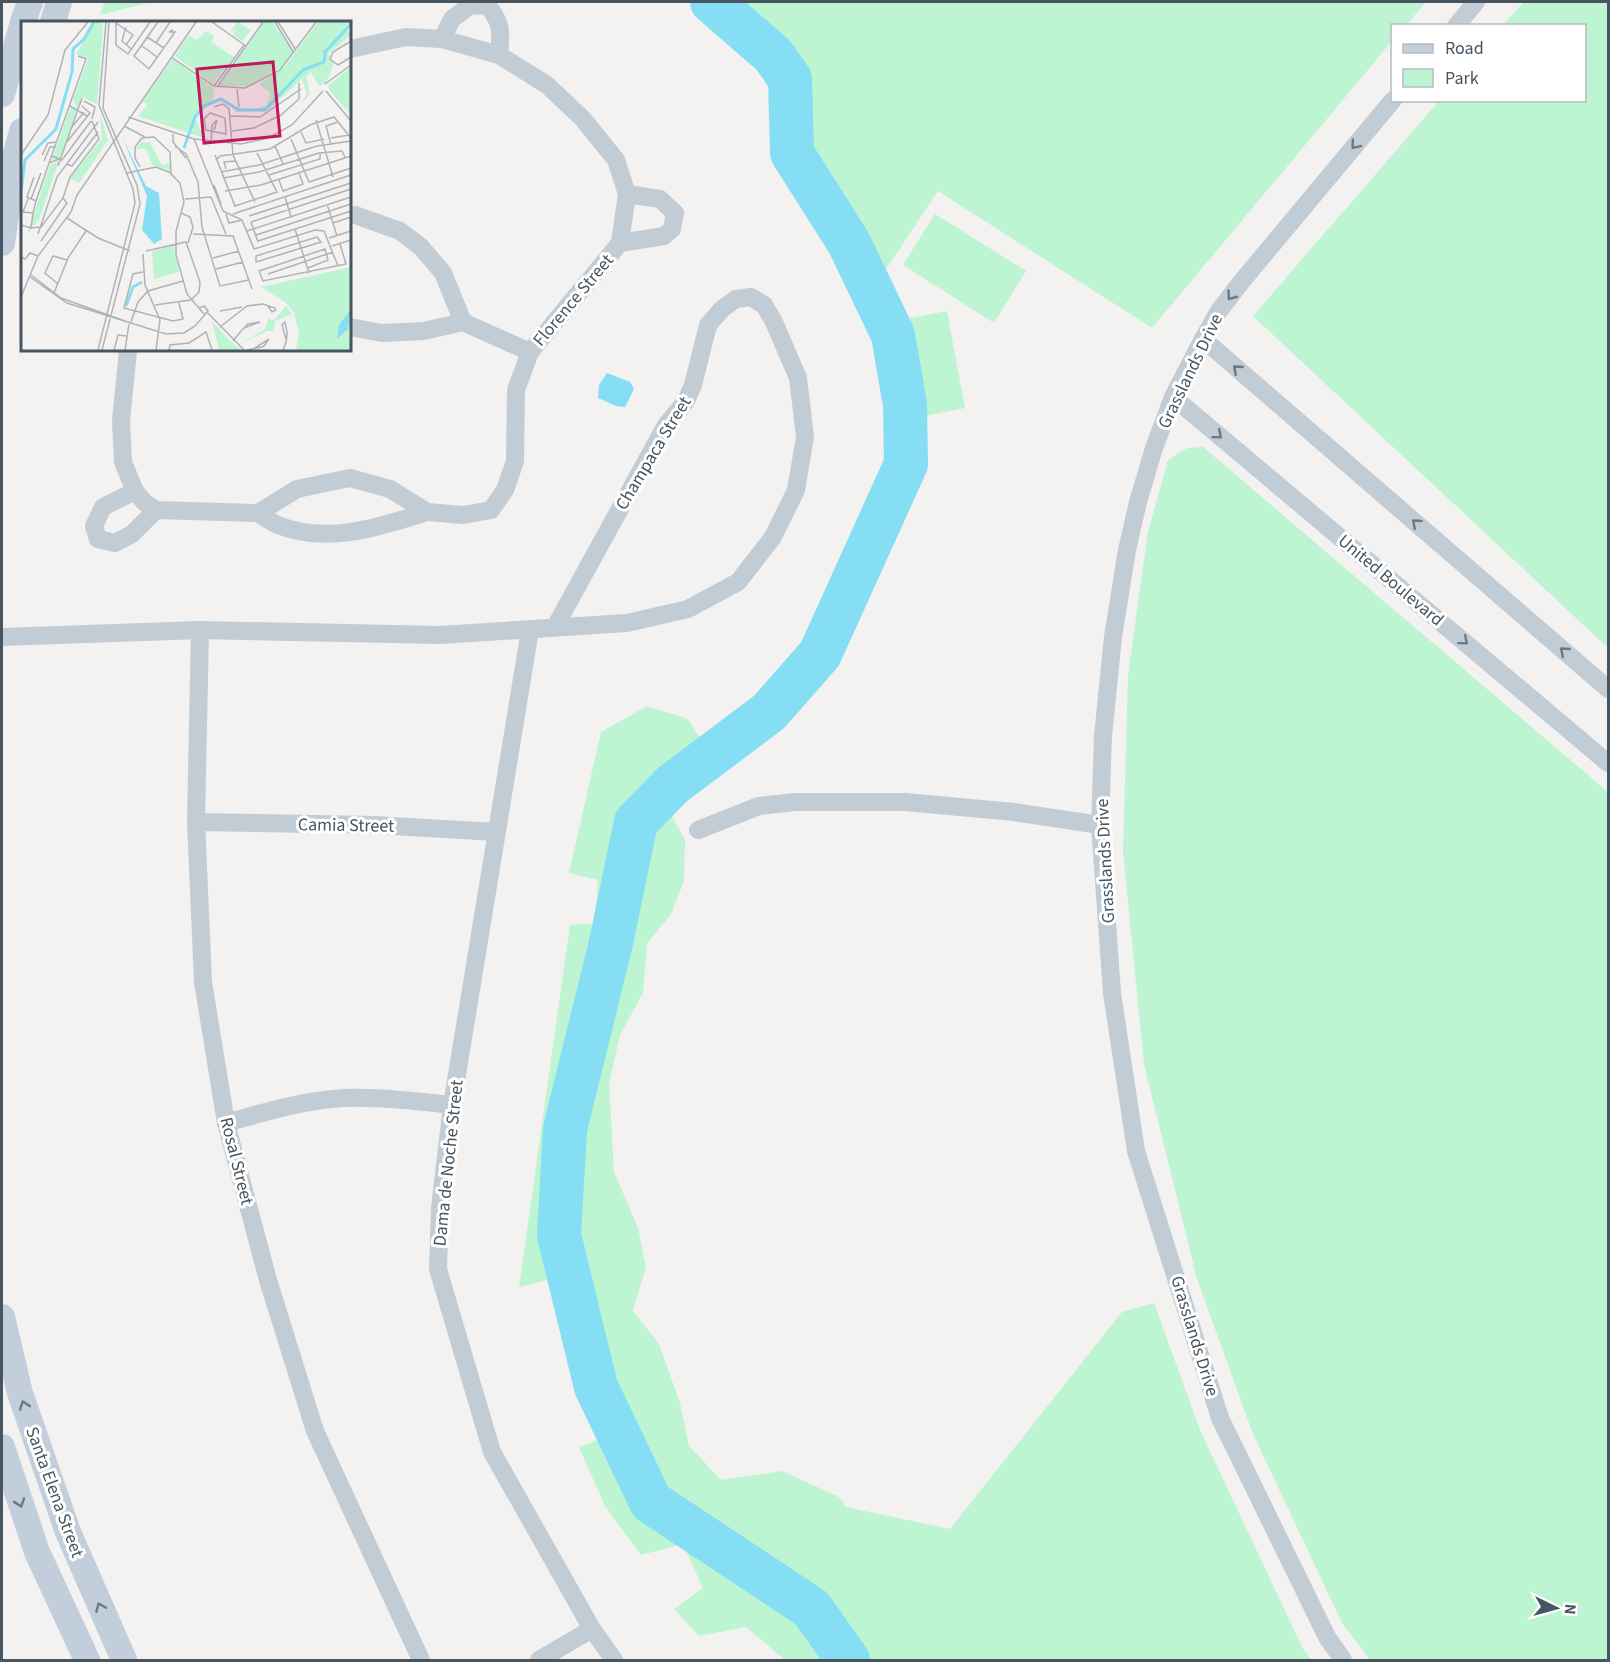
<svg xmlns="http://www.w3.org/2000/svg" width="1610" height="1662" viewBox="0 0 1610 1662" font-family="'Source Sans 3',sans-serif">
  <rect width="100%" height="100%" fill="#f4f1f1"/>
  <g fill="#bdf4d2">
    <polygon points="105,2 151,2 100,15"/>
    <polygon points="714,2 1426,2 1406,25 1392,26 1392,41 1152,328 938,191 879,280 806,144 790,79 773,55"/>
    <polygon points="1524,2 1608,2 1608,648 1253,316 1439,101 1584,100 1584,26 1503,25"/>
    <polygon points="935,214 1026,271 994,323 903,265"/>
    <polygon points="947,311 965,408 919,417 901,320"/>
    <polygon points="1203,447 1608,792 1608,1660 1370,1660 1342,1623 1253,1434 1197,1279 1144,1064 1123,851 1128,675 1148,532 1168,460 1187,448"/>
    <polygon points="647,706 688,719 704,744 670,813 685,840 684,881 671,914 647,944 643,993 620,1035 609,1084 614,1172 638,1228 646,1267 633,1311 659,1344 680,1403 689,1446 721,1480 782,1471 839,1497 846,1507 950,1529 1122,1312 1154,1303 1200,1430 1303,1649 1311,1660 785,1660 746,1627 699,1636 674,1609 703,1588 683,1544 641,1555 605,1506 579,1447 600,1439 581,1389 552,1279 519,1287 570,925 595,923 598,880 569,873 601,732"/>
  </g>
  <polygon fill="#86def4" points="607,373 630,382 634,389 625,407 616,406 598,398 599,385"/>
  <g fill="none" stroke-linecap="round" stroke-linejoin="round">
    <polyline stroke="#86def4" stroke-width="44" points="712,2 773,55 790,79 792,153 849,243 893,335 905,405 906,464 820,654 769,712 672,785 636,822 610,947 565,1129 559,1235 596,1387 651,1502 811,1608 848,1660"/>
    <g stroke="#c1ccd4" stroke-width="18">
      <polyline points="1456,26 1476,2"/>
      <path d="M 442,39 L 452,19 L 469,6 L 487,5 C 503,24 501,32 499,55"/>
      <polyline points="350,215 355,215 400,231 421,247 443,273 463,322 424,331 382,333 350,327"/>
      <polyline points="620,243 664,236 672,229 675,213 660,199 627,194"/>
      <polyline points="463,322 530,352"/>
      <polyline points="1203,339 1608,689"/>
      <polyline points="128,350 121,421 123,462 135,491 144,502 156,510 258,513 297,489 350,478 390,489 427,512 463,515 491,510 505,490 515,461 516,390 530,352 620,243 627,194 616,160 583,119 547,85 499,55 442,39 406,37 350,49"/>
      <polyline points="1173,397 1608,763"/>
      <polyline points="135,491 103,507 94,526 98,539 115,543 132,534 156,510"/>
      <path d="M 258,513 C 264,517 271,522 278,525 C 326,545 380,527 427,512"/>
      <polyline points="200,630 196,822 203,982 226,1123 268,1280 315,1431 421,1660"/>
      <polyline points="530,630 452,1105 440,1208 438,1269 492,1452 592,1629 614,1660"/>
      <polyline points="2,637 200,630 440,635 627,623 688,609 738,582 773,537 796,490 805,437 798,378 774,322 764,305 751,297 736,299 722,309 708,325 693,385 686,401 666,425 555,627"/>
      <polyline points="196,822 375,825 496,832"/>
      <polyline points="698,830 759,806 795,802 905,802 1014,812 1100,825"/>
      <path d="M 226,1123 C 265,1112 304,1100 345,1098 C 380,1097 416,1101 452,1105"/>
      <polyline points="539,1660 592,1629"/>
      <polyline points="1343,1660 1327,1637 1220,1418 1136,1151 1112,993 1100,825 1103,736 1113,637 1127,550 1138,502 1154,448 1173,397 1203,339 1219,311 1242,281 1393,100"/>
    </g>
    <g stroke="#c2cedb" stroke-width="26">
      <polyline points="23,22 30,2"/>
      <polyline points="53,22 59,2"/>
      <polyline points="2,94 22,26"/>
      <polyline points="2,243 14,161 22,131"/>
      <polyline points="2,1317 20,1393 68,1532 124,1660"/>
      <polyline points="2,1447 37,1552 87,1660"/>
    </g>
  </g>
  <defs><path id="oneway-chevron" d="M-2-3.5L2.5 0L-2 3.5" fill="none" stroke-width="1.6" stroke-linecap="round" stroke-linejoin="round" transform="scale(1.5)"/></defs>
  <g stroke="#6c7984">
    <use href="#oneway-chevron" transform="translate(1355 145) rotate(130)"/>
    <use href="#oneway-chevron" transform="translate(1231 296) rotate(127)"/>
    <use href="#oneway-chevron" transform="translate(1237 369) rotate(-139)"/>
    <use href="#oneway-chevron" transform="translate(1218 435) rotate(40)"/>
    <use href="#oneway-chevron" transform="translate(1416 523) rotate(-139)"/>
    <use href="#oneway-chevron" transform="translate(1464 641) rotate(40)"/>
    <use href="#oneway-chevron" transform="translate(1564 651) rotate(-139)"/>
  </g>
  <g stroke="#6c7986">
    <use href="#oneway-chevron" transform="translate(24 1405) rotate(-109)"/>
    <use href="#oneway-chevron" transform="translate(20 1503) rotate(71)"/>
    <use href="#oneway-chevron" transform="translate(100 1607) rotate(-113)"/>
  </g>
  <g text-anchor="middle" stroke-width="6" stroke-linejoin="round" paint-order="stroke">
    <g font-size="18" fill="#475561" stroke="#fff">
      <text transform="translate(573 300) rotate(-50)" y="6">Florence Street</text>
      <text transform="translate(1190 371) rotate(-64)" y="6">Grasslands Drive</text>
      <text transform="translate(653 453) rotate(-59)" y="6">Champaca Street</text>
      <text transform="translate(1391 580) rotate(40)" y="6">United Boulevard</text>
      <text transform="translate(346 825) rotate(1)" y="6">Camia Street</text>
      <text transform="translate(1105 861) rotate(-93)" y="6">Grasslands Drive</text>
      <text transform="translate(237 1161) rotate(76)" y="6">Rosal Street</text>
      <text transform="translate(448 1163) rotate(-84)" y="6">Dama de Noche Street</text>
      <text transform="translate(1195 1336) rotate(73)" y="6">Grasslands Drive</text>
      <text transform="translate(55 1492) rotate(70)" y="6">Santa Elena Street</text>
    </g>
  </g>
  <g transform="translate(21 21)">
    <rect width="330" height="330" fill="#f4f1f1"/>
    <path d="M 74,1 L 81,1 L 82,9 L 76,83 L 61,76 L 56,88 L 52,79 L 67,38 L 55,33 ZM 216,1 L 230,9 L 221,20 L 212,14 L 215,8 L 209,12 ZM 243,1 L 251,1 L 272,30 L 262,45 L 227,65 L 198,65 ZM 297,1 L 330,1 L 325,7 L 330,14 L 307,33 L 313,43 L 305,62 L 298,65 L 290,51 L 285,55 L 289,73 L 280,83 L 286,73 L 281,58 L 247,89 L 214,91 L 214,86 L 230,89 L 246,84 L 249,72 L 238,63 L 265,44 ZM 185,10 L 193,15 L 190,21 L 213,36 L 192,63 L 154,35 L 168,14 L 176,19 ZM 152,38 L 193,67 L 192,80 L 174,96 L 183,117 L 117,95 L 127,83 L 120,81 ZM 330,46 L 330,94 L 308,69 L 308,64 ZM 49,87 L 56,89 L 39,137 L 31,139 ZM 79,93 L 87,119 L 58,162 L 49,157 L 81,118 ZM 123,118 L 122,122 L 129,121 L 141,144 L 150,141 L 150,149 L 131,144 L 125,128 L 115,128 ZM 38,139 L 18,199 L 6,213 L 29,144 ZM 152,223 L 158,251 L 133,258 L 131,231 ZM 330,246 L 330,329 L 275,329 L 278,312 L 273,292 L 264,281 L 240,266 ZM 265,285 L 271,293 L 254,300 L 252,310 L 246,310 L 219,323 L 244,308 L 247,298 L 253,299 ZM 191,300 L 205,316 L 220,329 L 198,329 Z" fill="#bdf4d2"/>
    <path d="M 101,116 L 125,165 L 138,172 L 141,218 L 133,223 L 121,209 L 126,175 ZM 330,288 L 327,308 L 316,318 L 318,304 Z" fill="#86def4"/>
    <path fill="none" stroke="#86def4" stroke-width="3" d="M 163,127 L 174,96 L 183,85 L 200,78 L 218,89 L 244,89 L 282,49 L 303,41 L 304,31 L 330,3M 0,171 L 4,139 L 35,108 L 51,51 L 52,28 L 63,18 L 73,1M 105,285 L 112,266 L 121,261"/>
    <path fill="none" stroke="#afb3b7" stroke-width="1.5" d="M 95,1 L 95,24 L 107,33 L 129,1M 137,1 L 113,35 L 128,48 L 154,11 L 148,11 L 152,9M 191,1 L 225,25 L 242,1M 254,1 L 273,32M 257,1 L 275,29M 95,2 L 112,14 L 105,24M 105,6 L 101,20 L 110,28M 126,16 L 143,27M 330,20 L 312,31 L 309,38 L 317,44 L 330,36M 135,22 L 149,1M 121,25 L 136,36M 150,36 L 193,65 L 224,67 L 259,49 L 295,1M 304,63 L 330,44M 193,65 L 223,24M 196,66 L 225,25M 216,68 L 218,86M 305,70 L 330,100M 63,80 L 74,86 L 71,98M 49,85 L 66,95M 193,86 L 202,83 L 208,88 L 212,134 L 234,181M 189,92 L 204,97 L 205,113 L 185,109 L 183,98 ZM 209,95 L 239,96 L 280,68M 107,96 L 173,118 L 220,123 L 247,117 L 271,104 L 302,70M 295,99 L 312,156M 103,105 L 124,116M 51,106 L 63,91M 211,110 L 233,107 L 260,94 L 278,78 L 278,62M 280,111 L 285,122 L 303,118M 152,113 L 152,121 L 165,137M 310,117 L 328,114M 173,118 L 202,190M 270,118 L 288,161 L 330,147M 45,122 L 69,92 L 61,85M 190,122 L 191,104 L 196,99 L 193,109M 310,124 L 305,105 L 317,101M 154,125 L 165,133 L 177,161 L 181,206 L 199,265 L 228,259M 254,125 L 262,143M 0,134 L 27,94 L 44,29 L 67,1M 21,134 L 27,122 L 36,121M 194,134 L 214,185 L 256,171 L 236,132M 31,135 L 41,139 L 70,100M 195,139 L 199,135 L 249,128 L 289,104 L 313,96 L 330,117M 23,140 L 29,126 L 35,126M 28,142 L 65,38 L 57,35M 45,143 L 51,145 L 77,111M 37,145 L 61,77M 119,146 L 114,137 L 114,126 L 121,117 L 133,116 L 149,131 L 150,152M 205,148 L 203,141 L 215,140M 200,151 L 238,144 L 296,125 L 330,120M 106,152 L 135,146 L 148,151 L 159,162 L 163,181 L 155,210 L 155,234 L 166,273 L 183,293M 248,154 L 299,138 L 299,132M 13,156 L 6,176 L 15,180 L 28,142 L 38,138M 202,157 L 238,151 L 298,132 L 321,130 L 324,136M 258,159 L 262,170 L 282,163 L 278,152M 193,164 L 200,183M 204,170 L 240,164 L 330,135M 264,176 L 270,196M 7,178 L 2,191 L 12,192 L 15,180M 10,178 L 20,152M 164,178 L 190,176 L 205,213M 306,183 L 316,215M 0,190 L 0,204 L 10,207M 202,190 L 221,199 L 233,228 L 294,209 L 303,210 L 317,245M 12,192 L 10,207 L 20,206 L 42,177 L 49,156 L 78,118 L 71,100M 160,192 L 169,196 L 172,206 L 167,222M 205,193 L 208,202 L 221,199M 212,193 L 330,154M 228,195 L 330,162M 46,197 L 77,217 L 109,230M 230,201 L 330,168M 230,201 L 237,221M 312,202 L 330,196M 274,208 L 288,252M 226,210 L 330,176M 17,213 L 36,156 L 77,101M 172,213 L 212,215 L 231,268M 235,214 L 330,183M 296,216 L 300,221 L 235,241 L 235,235 ZM 308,217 L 330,210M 20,220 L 46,182 L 42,177M 237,220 L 330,190M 311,225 L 330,219M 125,230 L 165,221 L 179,261 L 178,271 L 170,279 L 134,284M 122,233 L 124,264 L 139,299 L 135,329M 0,236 L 4,238 L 9,232 L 17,235M 192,237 L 218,230M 287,247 L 307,239 L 304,228 L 238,250 L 242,260 L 325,243 L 319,223M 195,248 L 222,241M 122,251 L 112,253 L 103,287 L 152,300 L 162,298 L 158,282M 247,253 L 312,231M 10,254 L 40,277 L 104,300M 9,256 L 46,282 L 145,313 L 163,312 L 174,305 L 187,290 L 183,285 L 178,287M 37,263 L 24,252 L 32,235 L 46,239M 33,272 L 47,237 L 65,210M 0,276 L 17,235 L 50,191 L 56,174 L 175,1M 199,290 L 221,286M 186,291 L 223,329M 110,301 L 117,281 L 127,270 L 162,260M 199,306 L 226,285 L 242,283 L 254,287 L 255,289 L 251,291 L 247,285M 212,320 L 221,309 L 227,303 L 239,301 L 223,307M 77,329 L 114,182 L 112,168 L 78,84 L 85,1M 81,329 L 119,183 L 116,164 L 82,87 L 88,1M 93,329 L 97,314 L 105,315M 104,329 L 108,303M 148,329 L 149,324 L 168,322 L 185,311 L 191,329M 226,329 L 241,326 L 243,325 L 248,318 L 234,327M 262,329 L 265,321 L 266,314 L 266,311 L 264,301 L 261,304 L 265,318"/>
    <path fill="#c2185b" fill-opacity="0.15" stroke="#c2185b" stroke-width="3" d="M 252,41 L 259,115 L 183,122 L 176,48 Z"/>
    <rect width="330" height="330" fill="none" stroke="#475561" stroke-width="3"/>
  </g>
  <rect width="1610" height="1662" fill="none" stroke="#475561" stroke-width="6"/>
  <rect x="1391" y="24" width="195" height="78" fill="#ffffff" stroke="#b5bbc0" stroke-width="1.5"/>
  <rect x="1403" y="44" width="30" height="9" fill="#c2cedb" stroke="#b5bbc0" stroke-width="1.5"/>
  <text x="1445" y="54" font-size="18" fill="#475561">Road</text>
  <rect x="1403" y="69" width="30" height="18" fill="#bdf4d2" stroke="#b5bbc0" stroke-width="1.5"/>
  <text x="1445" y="84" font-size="18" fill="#475561">Park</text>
  <g transform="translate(1556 1608) rotate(95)" stroke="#ffffff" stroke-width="4.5" paint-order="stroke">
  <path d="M0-4.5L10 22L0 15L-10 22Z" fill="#475561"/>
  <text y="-9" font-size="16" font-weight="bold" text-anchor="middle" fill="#475561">N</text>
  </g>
</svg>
